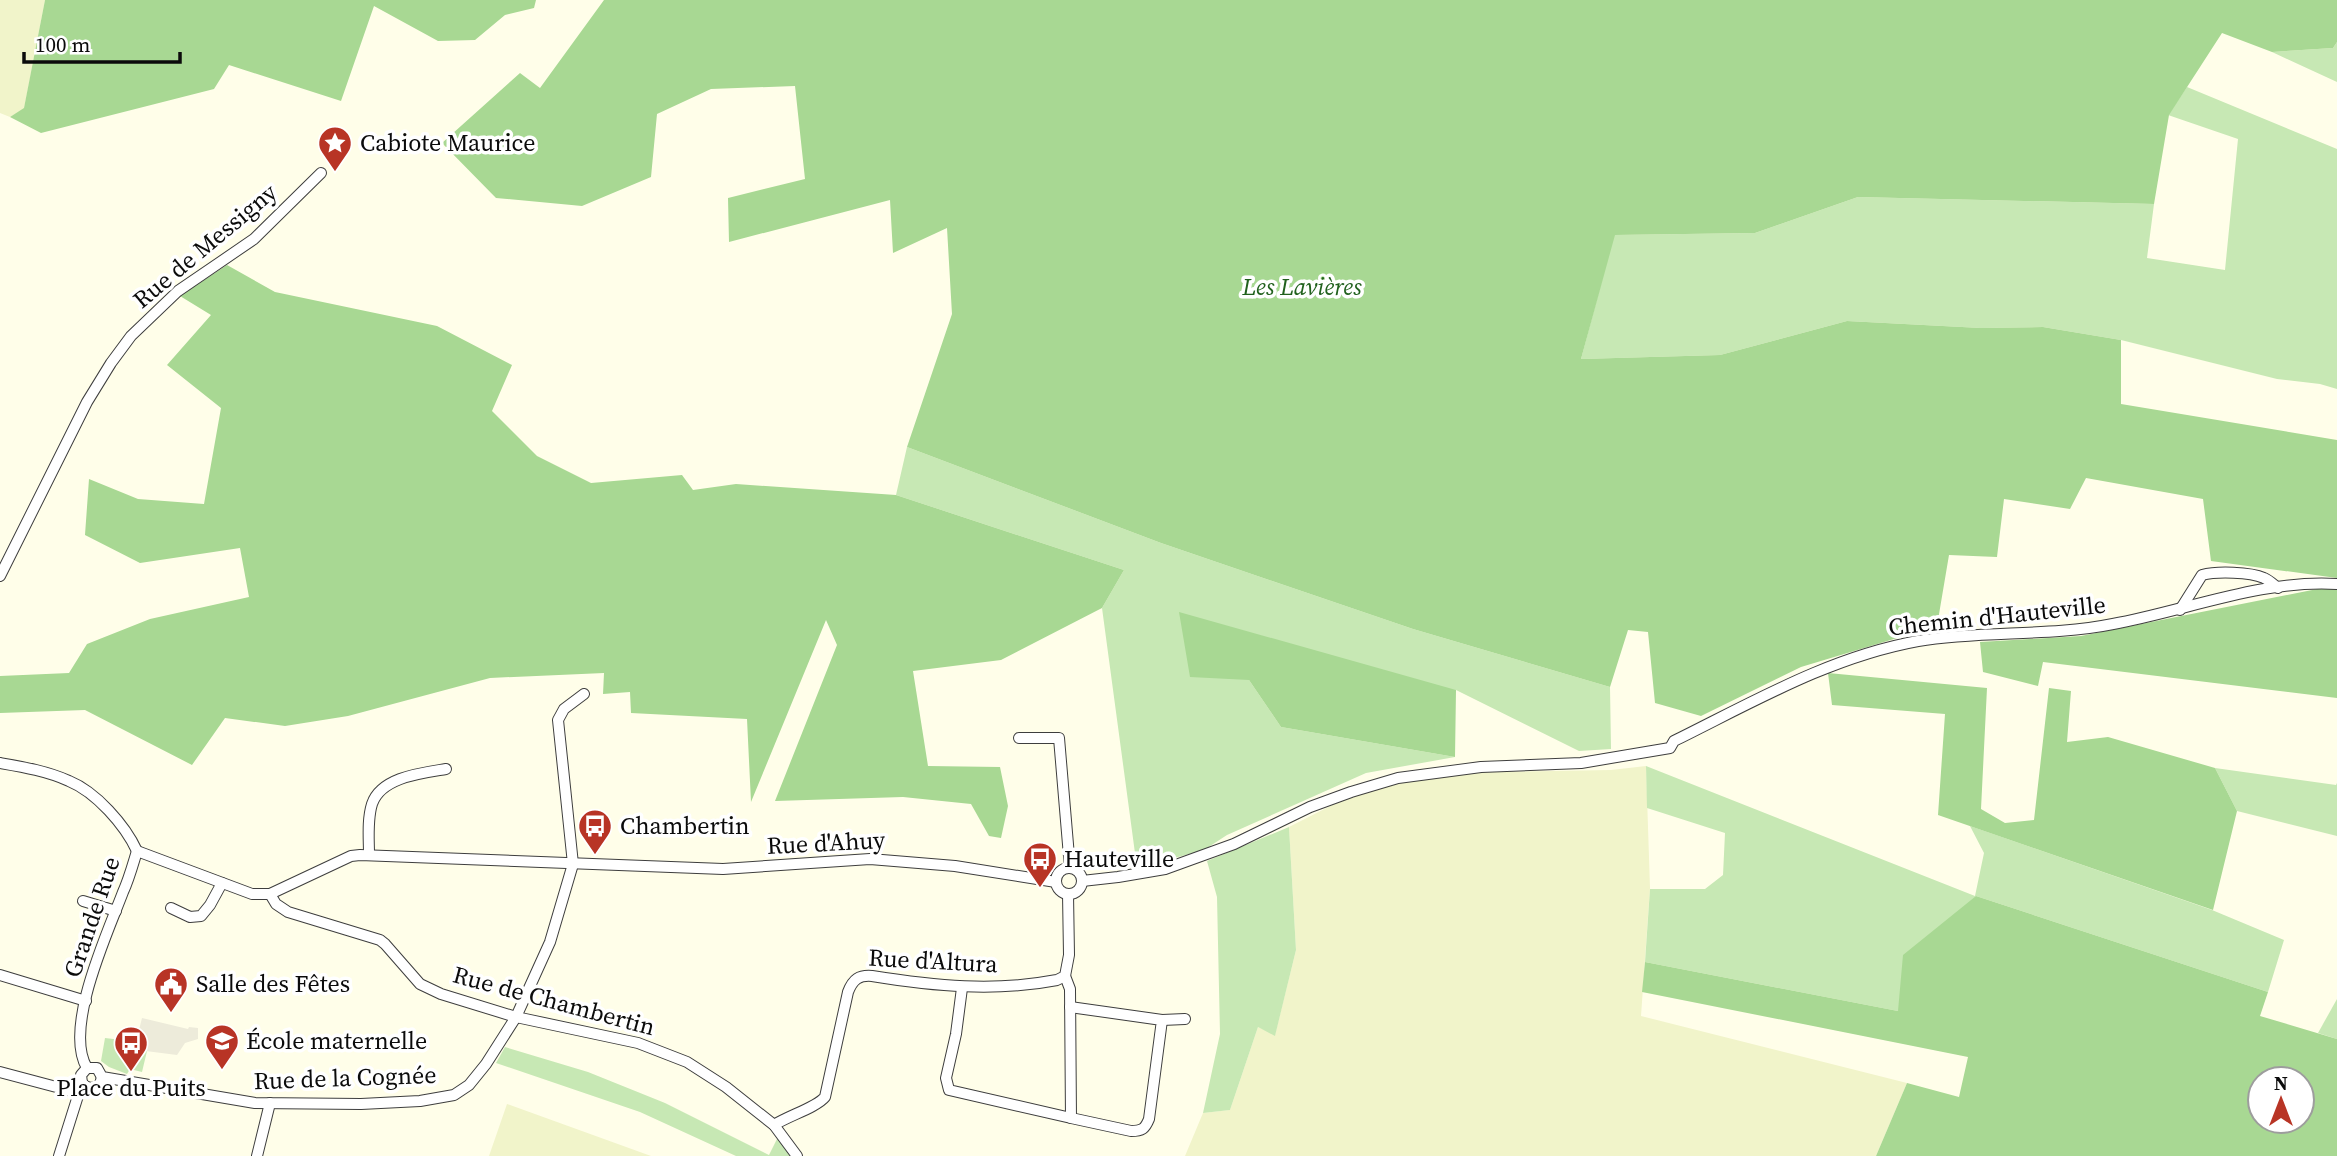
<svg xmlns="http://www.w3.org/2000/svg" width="2337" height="1156" viewBox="0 0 2337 1156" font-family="'Source Serif 4',serif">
  <rect width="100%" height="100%" fill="#fffee9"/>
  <g fill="#f1f4ca">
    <polygon points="0,0 45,0 24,109 10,117 0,113"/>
    <polygon points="1646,766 1650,888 1641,1016 1907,1083 1876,1156 1185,1156 1203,1113 1230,1110 1258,1027 1275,1035 1296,950 1289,827 1354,794 1444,773 1611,770"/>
    <polygon points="507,1104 651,1156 489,1156"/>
  </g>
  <g fill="#c7e8b4">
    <polygon points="2337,42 2337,82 2272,52 2333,48"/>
    <polygon points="2187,87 2337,149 2337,389 2320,384 2277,379 2121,340 2043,327 1981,328 1847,321 1720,355 1581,359 1614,235 1755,233 1858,197 2154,204 2147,258 2225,270 2238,139 2168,115"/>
    <polygon points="907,447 1161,543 1413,629 1610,687 1611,749 1579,751 1456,690 1249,680 1281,727 1455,757 1366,773 1227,835 1204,850 1137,868 1102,608 1124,570 896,495"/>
    <polygon points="1646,766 1975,896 1984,853 1970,826 2212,910 2284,940 2268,992 1976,896 1898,1011 1645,962 1650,889 1705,889 1723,875 1725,833 1647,808"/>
    <polygon points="2215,768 2336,785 2337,783 2337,836 2237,811"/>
    <polygon points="1289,827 1296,950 1275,1036 1258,1027 1230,1110 1203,1113 1220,1034 1217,897 1207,861"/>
    <polygon points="2337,999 2337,1039 2318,1033"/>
    <polygon points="105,1038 130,1041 130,1049 147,1051 142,1072 130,1069 127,1074 109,1067 101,1061"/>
    <polygon points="505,1047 588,1072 665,1103 769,1155 778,1137 790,1156 736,1156 640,1112 496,1063"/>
  </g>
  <g fill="#a8d893" fill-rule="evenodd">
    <polygon points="45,0 536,0 534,8 505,15 475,40 438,41 374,6 341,101 229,65 214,89 41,133 10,117 24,108"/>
    <polygon points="604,0 2337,0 2337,42 2333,48 2272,52 2222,33 2169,115 2154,204 1858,197 1755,233 1615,235 1581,359 1720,355 1847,321 1981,328 2043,327 2121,340 2121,404 2337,440 2337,578 2211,561 2203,499 2086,478 2070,509 2004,499 1997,557 1949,555 1937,626 1801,667 1701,716 1655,703 1648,632 1628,630 1610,687 1413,629 1161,543 907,447 952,314 947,228 893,253 890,200 729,242 728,198 805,179 795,86 711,89 657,114 651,177 582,206 496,198 442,143 520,73 540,88"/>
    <polygon points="227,265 275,292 437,326 512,365 492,411 537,456 591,483 682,475 693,490 736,484 896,495 1124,570 1102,608 1001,660 913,671 928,766 1000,767 1008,806 1001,838 989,836 971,804 903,797 775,801 837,645 826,620 751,802 747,719 631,713 630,692 603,694 604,673 490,678 348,716 285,726 225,718 192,765 85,710 0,713 0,676 69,673 87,644 150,619 249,597 240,548 140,563 85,535 89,479 138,499 204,504 221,408 167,365 211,315 180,296"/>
    <polygon points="2337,585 2337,698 2043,662 2038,686 1983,672 1980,642 2081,636"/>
    <polygon points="1179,612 1456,690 1455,757 1281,727 1249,680 1190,677"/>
    <polygon points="1828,673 1987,688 1981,809 2005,823 2034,820 2049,688 2071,691 2067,742 2108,737 2215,768 2237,811 2213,910 1938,815 1945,714 1832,705"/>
    <path d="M 1976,896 L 2268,992 L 2260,1016 L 2337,1039 L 2337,1156 L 1876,1156 L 1907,1083 L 1959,1097 L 1968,1057 L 1642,992 L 1645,962 L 1898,1011 L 1903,955 ZM 2260,1079 L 2302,1079 L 2302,1121 L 2260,1121 Z"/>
  </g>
  <polygon fill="#edebda" points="142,1018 188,1029 189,1027 198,1028 198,1039 185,1043 177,1055 130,1049 132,1033 138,1034"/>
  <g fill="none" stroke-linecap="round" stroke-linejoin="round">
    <g stroke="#3e3e3e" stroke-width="12">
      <g id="minor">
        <polyline points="0,576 87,402 111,363 131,336 178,291 254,239 321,173"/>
        <path d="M 2180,610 L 2202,575 C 2217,571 2250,572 2264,578 C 2269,580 2274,585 2278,588"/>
        <polyline points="1019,738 1059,738 1070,868"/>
        <path d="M 0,763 C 23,767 47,771 69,781 C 96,792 125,825 137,851"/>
        <polyline points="137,851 252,894 270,894 276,904 288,912 380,940 385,944 420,984 441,994 516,1017 638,1043 687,1062 726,1087 774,1125 797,1156"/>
        <path d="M 369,855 C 369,839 367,820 372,804 C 381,777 422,773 446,769"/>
        <circle cx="1069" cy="881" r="13"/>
        <path d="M 1082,881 L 1118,877 L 1165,869 L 1234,844 L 1310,807 L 1351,792 L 1398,778 L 1481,767 L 1581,763 L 1670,748 L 1674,741 C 1753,702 1830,657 1918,641 C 1983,630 2049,637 2113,624 C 2185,611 2263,579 2337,584"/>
        <polyline points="270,894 351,856 360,855 723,869 870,859 955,866 1056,882"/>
        <polyline points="83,901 116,911"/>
        <polyline points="171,908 190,917 201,916 210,905 222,883"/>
        <polyline points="0,975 86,1001"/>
        <polyline points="962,988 956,1034 946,1078 949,1090 1071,1118 1070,989 1065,976"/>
        <path d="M 1070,1007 L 1162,1020 L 1149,1119 C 1145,1129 1142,1131 1131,1131 L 1071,1118"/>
        <polyline points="1162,1020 1185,1019"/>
        <polyline points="87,1068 97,1068 102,1077 255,1103 361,1104 420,1101 454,1095 469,1085 486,1064 516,1017 550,942 573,864 558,720 564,709 584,694"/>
        <path d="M 87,1068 C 63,1028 108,932 123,892 C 129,879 133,864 137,851"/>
        <polyline points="0,1072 79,1093"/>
        <path d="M 82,1083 C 87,1089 94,1089 100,1084 L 102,1077"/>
        <path d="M 774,1125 C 788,1116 817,1107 825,1097 L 848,992 C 853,979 859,975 872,976 C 934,986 995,992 1057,980 L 1065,976 L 1069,955 L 1068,894"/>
        <polyline points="59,1156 82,1083 81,1075 87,1068"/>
        <polyline points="257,1156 270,1103"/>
      </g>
    </g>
    <use href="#minor" stroke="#fff" stroke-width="10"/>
  </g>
  <defs>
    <g id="sight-pin" transform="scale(1.75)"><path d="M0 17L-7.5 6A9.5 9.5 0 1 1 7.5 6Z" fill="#b83425" stroke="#fff"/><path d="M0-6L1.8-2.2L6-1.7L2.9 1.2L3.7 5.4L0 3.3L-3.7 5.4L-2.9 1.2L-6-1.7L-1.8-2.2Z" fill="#fff"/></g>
    <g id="bus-pin" transform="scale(1.75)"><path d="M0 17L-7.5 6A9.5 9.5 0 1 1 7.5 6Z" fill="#b83425" stroke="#fff"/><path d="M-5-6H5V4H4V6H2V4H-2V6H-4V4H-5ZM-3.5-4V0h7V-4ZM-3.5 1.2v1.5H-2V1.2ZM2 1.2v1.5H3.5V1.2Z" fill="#fff"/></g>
    <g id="civic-pin" transform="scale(1.75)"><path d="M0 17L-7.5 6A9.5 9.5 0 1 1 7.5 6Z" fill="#b83425" stroke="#fff"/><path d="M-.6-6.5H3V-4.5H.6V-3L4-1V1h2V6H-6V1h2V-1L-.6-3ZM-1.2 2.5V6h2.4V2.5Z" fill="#fff"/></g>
    <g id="school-pin" transform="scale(1.75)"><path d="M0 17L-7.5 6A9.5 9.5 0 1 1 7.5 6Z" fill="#b83425" stroke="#fff"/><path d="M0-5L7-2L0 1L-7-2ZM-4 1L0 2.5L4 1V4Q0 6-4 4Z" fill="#fff"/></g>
  </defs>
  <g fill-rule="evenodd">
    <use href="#sight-pin" x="335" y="143"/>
    <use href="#bus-pin" x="595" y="826"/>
    <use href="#bus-pin" x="1040" y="859"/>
    <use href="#civic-pin" x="171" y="984"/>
    <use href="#school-pin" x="222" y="1041"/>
    <use href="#bus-pin" x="131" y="1043"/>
  </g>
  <g text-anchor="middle" stroke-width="7" stroke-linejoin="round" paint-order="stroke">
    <g font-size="24" fill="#0b0b0b" stroke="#fff" text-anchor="start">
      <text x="360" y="151">Cabiote Maurice</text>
      <text x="620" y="834">Chambertin</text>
      <text x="1064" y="867">Hauteville</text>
      <text x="196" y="992">Salle des Fêtes</text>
      <text x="246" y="1049">École maternelle</text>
      <text x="131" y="1096" text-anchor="middle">Place du Puits</text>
    </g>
    <g font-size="24" fill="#0b0b0b" stroke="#fff">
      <text transform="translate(205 246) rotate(-40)" y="8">Rue de Messigny</text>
      <text transform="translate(1997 616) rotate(-6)" y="8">Chemin d'Hauteville</text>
      <text transform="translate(826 843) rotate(-3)" y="8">Rue d'Ahuy</text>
      <text transform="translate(92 917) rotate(-71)" y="8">Grande Rue</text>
      <text transform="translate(933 961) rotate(3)" y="8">Rue d'Altura</text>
      <text transform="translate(554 1001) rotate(15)" y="8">Rue de Chambertin</text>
      <text transform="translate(345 1078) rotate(-2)" y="8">Rue de la Cognée</text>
    </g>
    <g font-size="24" font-style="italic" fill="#21611d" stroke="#fff">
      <text x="1302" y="295">Les Lavières</text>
    </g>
  </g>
  <g transform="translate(2281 1100)"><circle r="33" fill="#ffffff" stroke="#9d9d9d" stroke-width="2"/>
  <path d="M0-5L12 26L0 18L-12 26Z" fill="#b83425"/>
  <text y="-10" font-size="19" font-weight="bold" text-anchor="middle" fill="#0b0b0b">N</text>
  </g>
  <path d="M24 52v10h156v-10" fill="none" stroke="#0b0b0b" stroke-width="3.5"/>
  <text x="35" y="52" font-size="21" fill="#0b0b0b" stroke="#ffffff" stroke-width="5" paint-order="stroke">100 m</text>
</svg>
